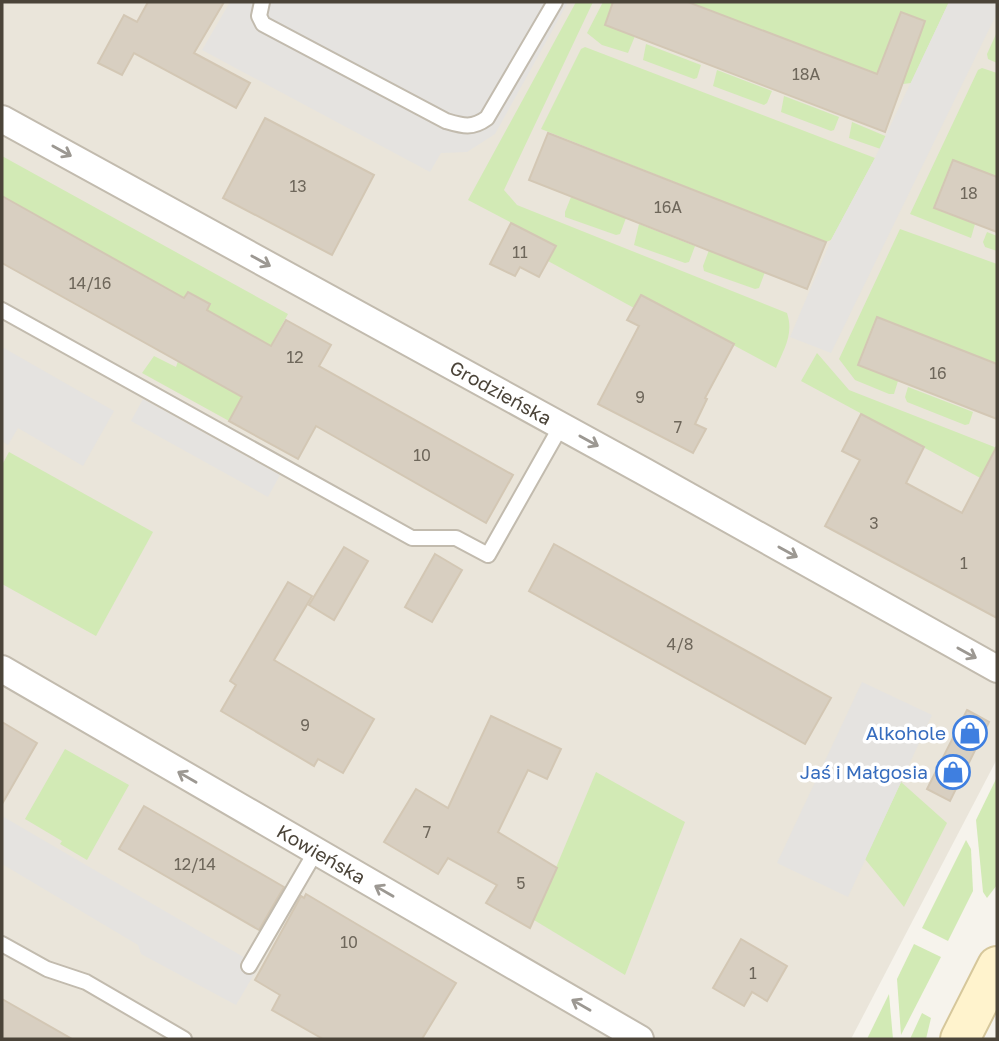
<svg xmlns="http://www.w3.org/2000/svg" width="999" height="1041" viewBox="0 0 999 1041" font-family="'Golos Text',sans-serif">
  <rect width="100%" height="100%" fill="#f6f3ec"/>
  <polygon fill="#eae5da" points="2,2 997,2 997,759 851,1039 2,1039"/>
  <g fill="#d2eab5">
    <path d="M 576,2 L 593,2 L 504,190 L 517,205 L 787,313 C 794,334 784,349 776,368 L 642,296 L 634,308 L 548,261 L 556,246 L 468,200 Z"/>
    <polygon points="603,2 613,2 605,25 635,36 628,53 602,45 587,33"/>
    <polygon points="688,2 949,2 911,83 903,84"/>
    <polygon points="997,32 997,63 988,59 987,54"/>
    <polygon points="646,44 701,65 697,78 694,79 643,60"/>
    <polygon points="585,47 875,158 831,240 826,242 541,129 581,49"/>
    <polygon points="982,68 997,73 997,177 953,160 935,208 975,224 971,238 910,214 978,70"/>
    <polygon points="717,70 772,91 767,103 764,105 713,86"/>
    <polygon points="784,96 839,117 834,130 831,131 781,112"/>
    <polygon points="852,122 902,143 892,153 849,138"/>
    <polygon points="2,156 288,314 229,421 142,373 154,356 176,367 178,361 184,298 2,197"/>
    <polygon points="571,197 626,218 620,234 616,235 565,217 565,212"/>
    <polygon points="639,224 695,246 689,262 685,263 634,245"/>
    <polygon points="900,229 997,264 997,364 878,317 859,365 898,381 894,394 889,394 855,380 839,359"/>
    <polygon points="987,232 997,236 997,251 985,247 983,242"/>
    <polygon points="709,250 765,272 759,288 755,289 704,271 703,266"/>
    <polygon points="817,353 849,390 997,448 997,487 801,381"/>
    <polygon points="908,387 973,412 969,424 965,425 907,402 905,397"/>
    <polygon points="9,452 153,532 96,636 2,584 2,465"/>
    <polygon points="65,749 129,785 87,860 60,844 62,841 25,819"/>
    <polygon points="596,772 685,822 625,975 534,920"/>
    <polygon points="997,777 997,885 987,898 983,892 976,820"/>
    <polygon points="901,782 947,823 904,907 865,859"/>
    <polygon points="966,840 971,849 973,891 948,941 922,928"/>
    <polygon points="914,944 941,957 901,1035 897,979"/>
    <polygon points="889,994 893,1039 867,1039"/>
    <polygon points="922,1013 931,1018 926,1039 910,1039"/>
  </g>
  <g fill="#e5e3e0">
    <polygon points="230,2 568,2 495,134 467,152 441,153 430,172 202,50"/>
    <polygon points="949,2 997,2 997,13 831,353 790,337 831,240 875,158"/>
    <polygon points="2,347 114,411 83,466 18,428 8,445 2,441"/>
    <polygon points="143,399 280,475 268,497 131,421"/>
    <polygon points="862,682 932,715 848,897 777,863"/>
    <polygon points="2,816 259,966 236,1005 141,954 138,945 2,864"/>
  </g>
  <g fill="#d8cfc1" stroke="#d3c7b4" stroke-width="2">
    <polygon points="148,2 224,2 194,53 250,83 236,108 134,53 122,75 98,63 124,15 137,22"/>
    <polygon points="613,2 688,2 877,74 901,12 925,21 885,132 605,25"/>
    <polygon points="265,118 374,175 332,255 223,198"/>
    <polygon points="548,133 826,242 807,289 529,180"/>
    <polygon points="953,160 997,177 997,232 934,208"/>
    <polygon points="2,196 184,298 188,292 210,304 207,310 271,346 286,320 331,345 319,366 513,475 486,523 316,426 298,459 229,421 242,397 2,263"/>
    <polygon points="511,223 556,246 539,277 520,267 515,276 490,264"/>
    <polygon points="641,295 734,344 705,398 707,399 695,424 706,429 693,453 598,404 639,326 627,320"/>
    <polygon points="877,317 997,364 997,419 858,365"/>
    <polygon points="861,414 924,447 906,483 962,513 997,446 997,618 825,526 860,460 842,451"/>
    <polygon points="554,544 831,698 805,744 529,591"/>
    <polygon points="344,547 368,561 334,620 309,605"/>
    <polygon points="435,554 462,570 432,622 405,607"/>
    <polygon points="288,582 312,596 274,660 374,719 343,773 318,759 314,766 221,711 236,685 230,681"/>
    <polygon points="967,710 989,722 950,801 927,789"/>
    <polygon points="491,716 561,749 547,779 528,770 498,832 557,868 530,928 486,903 497,885 448,858 438,874 384,842 416,789 448,808"/>
    <polygon points="2,722 37,743 2,804"/>
    <polygon points="144,806 284,887 259,930 119,849"/>
    <polygon points="306,894 456,983 422,1039 323,1039 272,1010 280,995 255,980 301,896 304,898"/>
    <polygon points="741,939 787,966 767,1001 752,992 744,1006 713,988"/>
    <polygon points="2,999 72,1039 2,1039"/>
  </g>
  <g fill="none" stroke-linecap="round" stroke-linejoin="round">
    <g stroke="#c2bbae" stroke-width="18">
      <g id="lane">
        <path d="M 262,2 L 259,16 L 263,24 L 446,121 C 463,126 472,129 487,118 L 555,2"/>
        <polyline points="2,310 412,538 456,538 488,555 561,426"/>
        <polyline points="2,944 47,969 86,982 184,1039"/>
        <polyline points="249,966 316,851"/>
      </g>
    </g>
    <g stroke="#c2bbae" stroke-width="30">
      <g id="street">
        <path id="s1" d="M 2,119 L 645,472 L 997,669"/>
        <path id="s2" d="M 2,669 L 640,1039"/>
      </g>
    </g>
    <g stroke="#d6c79b" stroke-width="42">
      <polyline id="secondary" points="960,1039 997,966"/>
    </g>
    <use href="#lane" stroke="#fff" stroke-width="14"/>
    <use href="#street" stroke="#fff" stroke-width="26"/>
    <use href="#secondary" stroke="#fff3cd" stroke-width="38"/>
  </g>
  <defs><path id="oneway-shaft" d="M-6 0H5M1.5-3L5.5 0L1.5 3" fill="none" stroke-width="1.6" stroke-linecap="round" stroke-linejoin="round" transform="scale(1.75)"/></defs>
  <g stroke="#9c9892">
    <use href="#oneway-shaft" transform="translate(62 151) rotate(29)"/>
    <use href="#oneway-shaft" transform="translate(261 261) rotate(29)"/>
    <use href="#oneway-shaft" transform="translate(589 441) rotate(29)"/>
    <use href="#oneway-shaft" transform="translate(788 552) rotate(29)"/>
    <use href="#oneway-shaft" transform="translate(967 653) rotate(29)"/>
    <use href="#oneway-shaft" transform="translate(187 777) rotate(-150)"/>
    <use href="#oneway-shaft" transform="translate(384 891) rotate(-150)"/>
    <use href="#oneway-shaft" transform="translate(581 1005) rotate(-150)"/>
  </g>
  <defs>
    <g id="shop-ring" transform="scale(1.75)"><circle r="9.5" fill="#fff" stroke="#3f7fe0" stroke-width="1.5"/><path d="M-5-2.5h2.3a2.7 3.5 0 0 1 5.4 0H5L5.5 6h-11ZM-1.5-2.5h3a1.5 2.3 0 0 0-3 0Z" fill="#3f7fe0"/></g>
  </defs>
  <g fill-rule="evenodd">
    <use href="#shop-ring" x="970" y="733"/>
    <use href="#shop-ring" x="953" y="772"/>
  </g>
  <g text-anchor="middle" stroke-width="7" stroke-linejoin="round" paint-order="stroke">
    <g font-size="16" fill="#6e675b">
      <text x="806" y="80">18A</text>
      <text x="298" y="192">13</text>
      <text x="969" y="199">18</text>
      <text x="668" y="213">16A</text>
      <text x="520" y="258">11</text>
      <text x="90" y="289">14/16</text>
      <text x="295" y="363">12</text>
      <text x="938" y="379">16</text>
      <text x="640" y="403">9</text>
      <text x="678" y="433">7</text>
      <text x="422" y="461">10</text>
      <text x="874" y="529">3</text>
      <text x="964" y="569">1</text>
      <text x="680" y="650">4/8</text>
      <text x="305" y="731">9</text>
      <text x="427" y="838">7</text>
      <text x="195" y="870">12/14</text>
      <text x="521" y="889">5</text>
      <text x="349" y="948">10</text>
      <text x="753" y="979">1</text>
    </g>
    <g font-size="19" fill="#4b4439" stroke="#fff">
      <text dy="7" stroke="none"><textPath href="#s1" startOffset="569">Grodzieńska</textPath></text>
      <text dy="7" stroke="none"><textPath href="#s2" startOffset="369">Kowieńska</textPath></text>
    </g>
    <g font-size="19" fill="#366cbe" stroke="#fff" text-anchor="end">
      <text x="946" y="740">Alkohole</text>
      <text x="928" y="779">Jaś i Małgosia</text>
    </g>
  </g>
  <rect width="999" height="1041" fill="none" stroke="#4b4439" stroke-width="7"/>
</svg>
